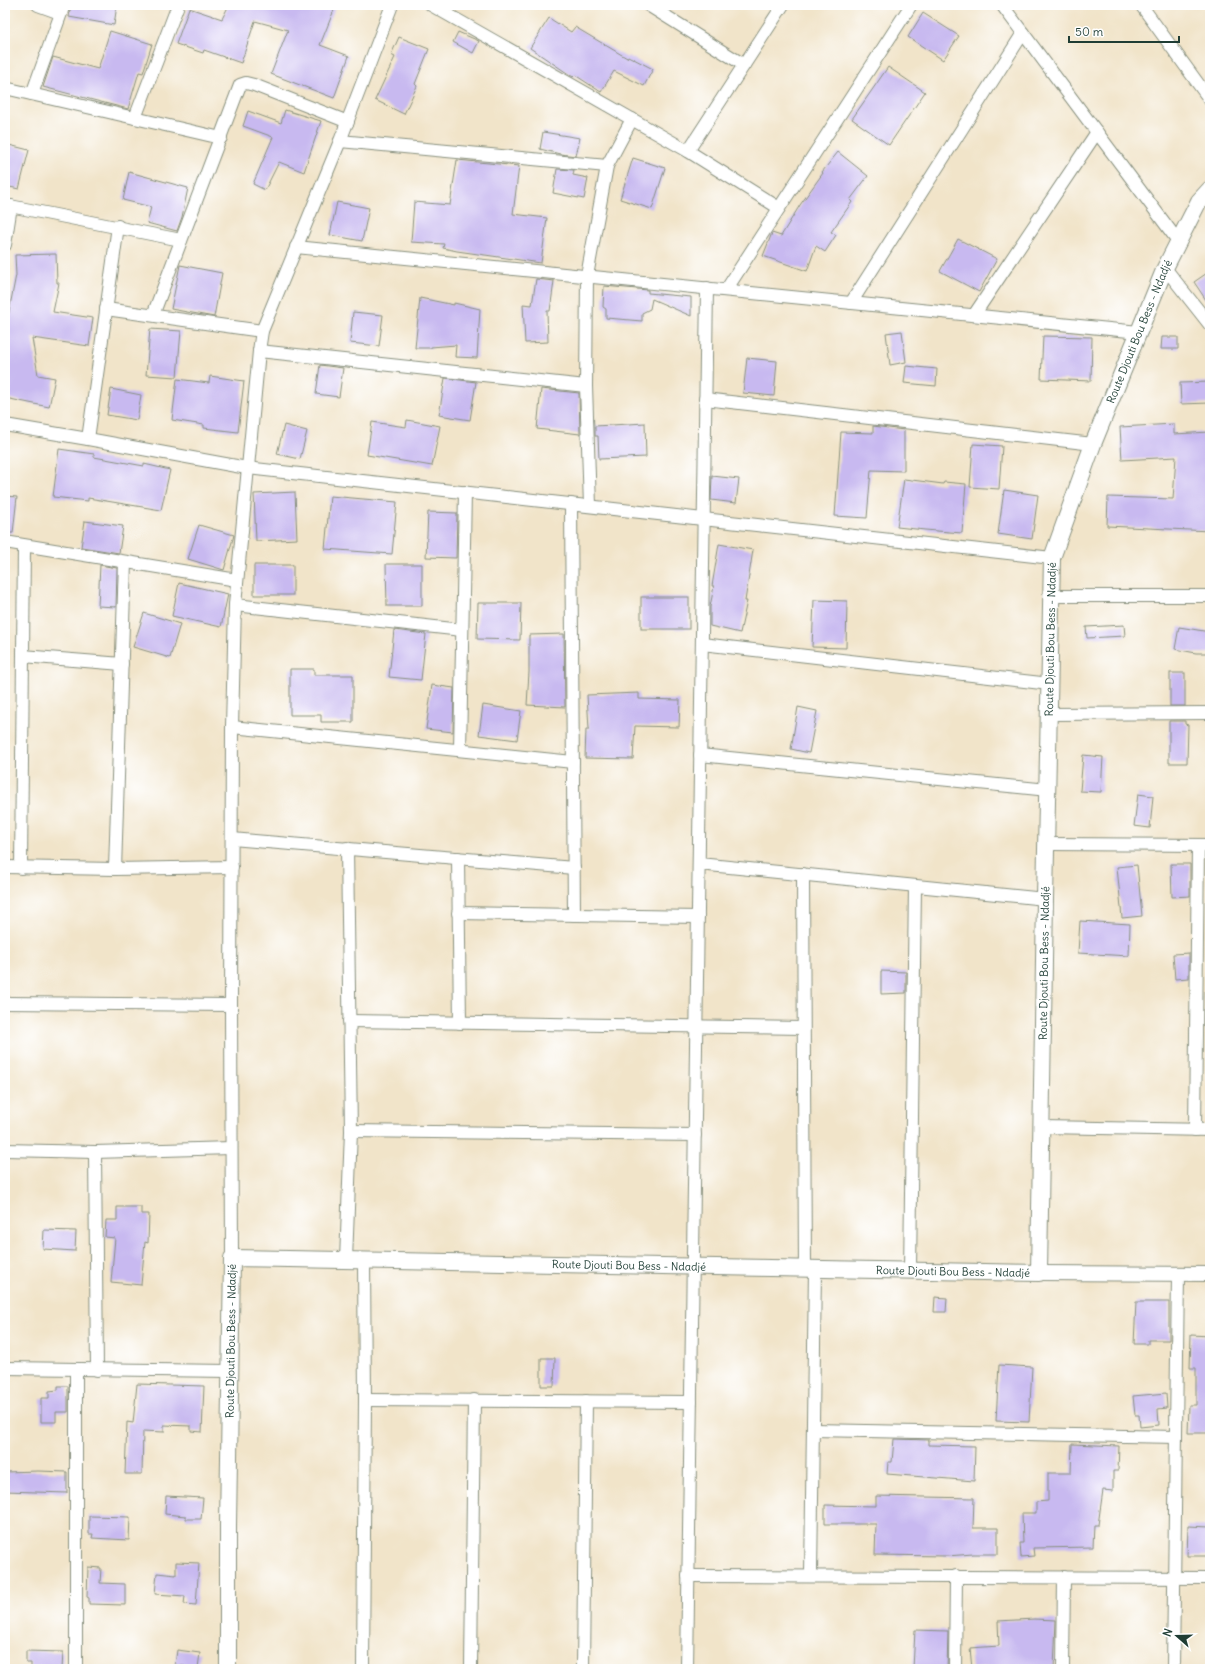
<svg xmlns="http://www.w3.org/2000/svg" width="1215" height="1674" viewBox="0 0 1215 1674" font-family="Delius,sans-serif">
  <rect width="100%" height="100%" fill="#fff"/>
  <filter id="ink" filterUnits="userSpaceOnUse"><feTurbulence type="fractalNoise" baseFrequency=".025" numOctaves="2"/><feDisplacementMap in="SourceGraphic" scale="8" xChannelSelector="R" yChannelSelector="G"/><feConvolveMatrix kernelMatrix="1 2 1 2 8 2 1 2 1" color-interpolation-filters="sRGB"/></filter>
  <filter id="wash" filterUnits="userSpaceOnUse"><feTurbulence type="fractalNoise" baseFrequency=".012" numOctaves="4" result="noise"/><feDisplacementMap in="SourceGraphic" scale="16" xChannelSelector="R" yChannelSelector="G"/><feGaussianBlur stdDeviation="0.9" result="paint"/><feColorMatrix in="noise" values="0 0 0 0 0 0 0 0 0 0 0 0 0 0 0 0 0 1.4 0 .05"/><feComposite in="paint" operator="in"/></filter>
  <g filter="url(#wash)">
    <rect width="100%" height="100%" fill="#f1e4c9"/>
    <g id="blocks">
      <g fill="#c8b9f0">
        <polygon points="71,5 117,5 114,25 69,17"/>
        <polygon points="229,5 336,5 320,45 349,56 334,98 271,74 288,30 255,21 241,63 204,50 203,53 176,44 189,8 222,19"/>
        <polygon points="923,13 959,36 943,60 908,37"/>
        <polygon points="549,18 571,32 575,27 627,58 628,56 653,69 644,86 614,71 601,92 575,75 573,77 530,48"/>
        <polygon points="110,31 152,44 143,73 139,72 128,109 43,87 53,57 98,69"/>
        <polygon points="458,32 479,41 473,53 453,42"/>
        <polygon points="399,37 429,49 415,84 417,86 404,114 375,100 395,57 391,55"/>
        <polygon points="888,67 925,92 889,145 852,119"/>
        <polygon points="285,110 321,121 304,172 279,162 265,190 253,184 273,137 243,126 248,111 281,123"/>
        <polygon points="543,132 580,138 576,156 560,154 540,149"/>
        <polygon points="5,144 29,150 19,189 5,186"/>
        <polygon points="838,152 868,176 850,200 852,202 831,232 836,235 825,252 816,246 807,271 763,256 772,233 781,236 800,205 823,173 822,172"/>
        <polygon points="633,158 665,168 652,209 620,199"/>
        <polygon points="457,160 519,166 513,214 547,218 541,263 457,251 443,248 444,244 411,242 414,202 450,205"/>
        <polygon points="557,169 574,170 573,175 588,178 584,199 553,193"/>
        <polygon points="129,172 188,188 182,217 177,231 147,223 151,207 123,200"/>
        <polygon points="337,202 369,208 362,241 330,235"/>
        <polygon points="958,239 997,259 979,292 940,271"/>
        <polygon points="56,254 57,283 59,283 53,312 93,318 89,346 32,338 38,375 55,378 49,407 5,398 5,332 16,275 15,255"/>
        <polygon points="180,265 222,273 214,317 171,309"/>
        <polygon points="1210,271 1210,306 1194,282"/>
        <polygon points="536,279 554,281 550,311 547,311 548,342 525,343 523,304 532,305"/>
        <polygon points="604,286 648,290 648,293 691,297 691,316 652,299 650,309 642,313 642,321 606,318 606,309 603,307"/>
        <polygon points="420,298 454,305 454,303 480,309 477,358 455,357 456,345 431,347 431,348 415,348"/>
        <polygon points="353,312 383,315 379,346 350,343"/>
        <polygon points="150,329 181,331 177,377 146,375"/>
        <polygon points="902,331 906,362 890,365 886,333"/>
        <polygon points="1043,336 1092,337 1091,381 1041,379"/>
        <polygon points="1162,337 1178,337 1178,349 1161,349"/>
        <polygon points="747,358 777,361 774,396 743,393"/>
        <polygon points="320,365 343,368 339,397 316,394"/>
        <polygon points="906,366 937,369 936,386 904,383"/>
        <polygon points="210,376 244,381 238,432 204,428 204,425 172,420 177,379 209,383"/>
        <polygon points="445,378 476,382 470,420 439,415"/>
        <polygon points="1210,382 1210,403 1181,404 1180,383"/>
        <polygon points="111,389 141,395 137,420 107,415"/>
        <polygon points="541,389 579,393 580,434 537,429"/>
        <polygon points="407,420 440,426 432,466 367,455 372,422 406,427"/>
        <polygon points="645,423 646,457 599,459 598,436 595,436 595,426"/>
        <polygon points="1174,424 1174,434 1210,432 1210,531 1107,526 1108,497 1173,499 1176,457 1122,460 1120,427"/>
        <polygon points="284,425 307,431 300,459 277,454"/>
        <polygon points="873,426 904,430 904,471 871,470 867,518 835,516 841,432 873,433"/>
        <polygon points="973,444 1002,446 999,489 970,487"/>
        <polygon points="59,449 94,454 94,457 144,466 144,464 170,470 161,510 88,498 88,501 53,497"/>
        <polygon points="712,476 739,479 736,503 711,500"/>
        <polygon points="904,479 943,484 944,482 966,484 962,533 925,530 897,527"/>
        <polygon points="1004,490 1038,495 1032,539 998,534"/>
        <polygon points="295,492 297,539 256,541 254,494"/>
        <polygon points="5,496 17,497 13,533 5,533"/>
        <polygon points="330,496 397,502 392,554 325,549"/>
        <polygon points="428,512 457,513 456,558 426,557"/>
        <polygon points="85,521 123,526 119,553 81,547"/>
        <polygon points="199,525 234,535 224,570 188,559"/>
        <polygon points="719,544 753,550 745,601 747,601 740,633 710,626 710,607 714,586 712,586"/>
        <polygon points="386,564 422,564 422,606 387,606"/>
        <polygon points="100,565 117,568 116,607 98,606"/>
        <rect x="254" y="565" width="39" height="30"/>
        <polygon points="179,583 228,594 221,627 172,616"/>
        <rect x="641" y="597" width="48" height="32"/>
        <polygon points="814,600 847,601 846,648 812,647"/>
        <polygon points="478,603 521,603 520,640 477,639"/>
        <polygon points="144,613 180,624 170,658 133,647"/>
        <polygon points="1124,625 1125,636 1087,638 1086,627"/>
        <polygon points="1179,627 1210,632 1210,653 1196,653 1175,649"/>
        <polygon points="394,630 426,634 421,680 389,677"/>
        <polygon points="564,634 565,707 527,705 529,672 529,635"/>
        <polygon points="290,669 314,669 314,675 353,675 353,722 321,722 321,715 290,715"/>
        <rect x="1170" y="673" width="15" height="33"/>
        <polygon points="432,685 454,688 453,732 426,729"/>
        <polygon points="639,693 639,699 680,700 679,727 635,726 633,759 585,758 586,729 589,729 587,695"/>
        <polygon points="483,705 521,711 517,740 479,735"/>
        <polygon points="798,707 817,711 809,753 791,749"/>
        <polygon points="1169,721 1185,721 1185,724 1188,725 1187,763 1169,763"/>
        <polygon points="1083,755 1103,757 1101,792 1080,791"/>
        <polygon points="1138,794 1153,796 1150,828 1134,826"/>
        <polygon points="1171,864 1190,864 1190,896 1172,897"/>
        <polygon points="1137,865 1142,916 1122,918 1117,867"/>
        <polygon points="1080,921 1130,924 1129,956 1078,953"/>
        <polygon points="1189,953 1189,978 1175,979 1173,954"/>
        <polygon points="881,971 906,972 906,993 881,994"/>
        <polygon points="117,1207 141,1207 141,1214 149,1214 148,1243 145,1242 141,1285 111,1282 115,1238 105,1237 106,1220 117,1220"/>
        <polygon points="44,1230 76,1231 75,1251 43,1249"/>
        <polygon points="935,1297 947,1298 946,1312 934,1312"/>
        <polygon points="1136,1302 1169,1302 1169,1340 1148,1340 1148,1344 1134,1344"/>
        <polygon points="1191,1335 1210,1336 1210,1433 1188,1433 1189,1405 1196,1405 1196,1368 1190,1368"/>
        <polygon points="541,1358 555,1358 554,1386 541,1386"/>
        <polygon points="999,1365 1032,1367 1029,1422 996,1421"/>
        <polygon points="137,1384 204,1386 202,1432 191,1431 191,1426 164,1425 164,1432 143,1431 142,1474 125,1474 127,1422 133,1423"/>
        <polygon points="58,1386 68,1386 68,1412 56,1412 56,1422 41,1422 41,1398 49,1398 49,1391 58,1390"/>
        <polygon points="1166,1393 1167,1408 1158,1409 1159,1425 1140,1427 1139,1415 1135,1415 1133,1396"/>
        <polygon points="894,1439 929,1440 929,1445 975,1446 974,1481 887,1474 888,1462 892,1462"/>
        <polygon points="1072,1444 1119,1446 1118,1471 1113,1471 1113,1491 1103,1490 1098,1525 1094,1525 1093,1547 1033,1548 1034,1556 1021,1557 1020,1543 1023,1543 1022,1513 1036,1513 1036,1502 1048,1501 1048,1473 1071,1473"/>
        <polygon points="38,1471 67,1472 67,1493 5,1491 5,1472"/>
        <polygon points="166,1496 203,1498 201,1519 186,1519 186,1516 165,1514"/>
        <polygon points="876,1496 974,1498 973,1528 998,1528 998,1554 973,1554 947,1556 875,1555 876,1524 825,1524 825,1505 876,1506"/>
        <polygon points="89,1516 130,1517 129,1540 92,1538 93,1534 89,1534"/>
        <polygon points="1188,1526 1210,1527 1210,1556 1187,1556"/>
        <polygon points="176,1562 199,1563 196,1605 184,1604 185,1596 155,1594 157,1573 176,1575"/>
        <polygon points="88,1567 101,1568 100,1583 125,1584 125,1605 89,1604 89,1598 87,1597"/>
        <polygon points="1034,1619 1056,1620 1054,1669 996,1669 996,1667 972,1669 970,1648 999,1646 998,1621"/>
        <polygon points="915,1630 948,1631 947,1669 913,1669"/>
        <polygon points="177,1650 200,1653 198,1668 175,1665"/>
        <polygon points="26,1651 63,1652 62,1669 31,1669 31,1663 26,1663"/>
      </g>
    </g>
  </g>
  <g filter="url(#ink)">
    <use href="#blocks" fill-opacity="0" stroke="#88907e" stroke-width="1"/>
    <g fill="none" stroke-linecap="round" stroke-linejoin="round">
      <g stroke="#88907e" stroke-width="14">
        <g id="minor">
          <polyline points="38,5 60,13"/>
          <polyline points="431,5 688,151 779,208"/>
          <polyline points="648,5 744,65"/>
          <polyline points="1002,5 1178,241"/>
          <polyline points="1141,5 1210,100"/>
          <polyline points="5,88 221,138"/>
          <polyline points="32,94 64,5"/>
          <polyline points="135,118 178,5"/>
          <polyline points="340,141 607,166"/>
          <polyline points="688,151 783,5"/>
          <polyline points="5,205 181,240"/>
          <polyline points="5,245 11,206"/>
          <polyline points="296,247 1139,332"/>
          <polyline points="1165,268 1210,325"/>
          <polyline points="726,290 911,5"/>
          <polyline points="851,303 1023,33"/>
          <polyline points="106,309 262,331"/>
          <polyline points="153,315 240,85 246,83 254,85 348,122"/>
          <polyline points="974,315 1097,132"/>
          <polyline points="259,351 586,386"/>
          <polyline points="705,399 1093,444"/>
          <polyline points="5,425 88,439 247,468 1052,558"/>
          <polyline points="88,439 118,226"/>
          <polyline points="571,504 574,915"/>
          <polyline points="590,506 586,386 587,276 607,166 632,119"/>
          <polyline points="5,542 237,580"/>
          <polyline points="1052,596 1210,596"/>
          <polyline points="235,605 462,630"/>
          <polyline points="702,644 1050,684"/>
          <polyline points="23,656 122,664"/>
          <polyline points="1049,714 1210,713"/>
          <polyline points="232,727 573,762"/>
          <polyline points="460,750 465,492"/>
          <polyline points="700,755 1048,790"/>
          <polyline points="232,839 574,868"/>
          <polyline points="1047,844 1210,845"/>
          <polyline points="458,858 460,1023"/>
          <polyline points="699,864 1045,899"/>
          <polyline points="5,867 115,869 232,867"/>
          <polyline points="21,868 24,546"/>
          <polyline points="115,869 125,562"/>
          <polyline points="803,874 805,1269"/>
          <polyline points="458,913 698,917"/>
          <polyline points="5,1003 231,1005"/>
          <polyline points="349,1021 803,1028"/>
          <polyline points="1042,1127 1210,1130"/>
          <polyline points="1195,1130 1198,845"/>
          <polyline points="351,1131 695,1135"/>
          <polyline points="5,1150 95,1152 231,1148"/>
          <polyline points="95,1152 97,1370"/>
          <polyline points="232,1258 231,1005 232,727 235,605 259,351 262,331 340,141 392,5"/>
          <polyline points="346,1260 351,1131 347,848"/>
          <polyline points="910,1271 915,886"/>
          <polyline points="5,1368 229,1371"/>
          <polyline points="76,1370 76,1669"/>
          <polyline points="365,1400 691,1402"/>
          <polyline points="813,1430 1176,1437"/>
          <polyline points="688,1576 1210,1578"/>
          <polyline points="811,1576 815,1269"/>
          <polyline points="363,1669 365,1400 364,1261"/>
          <polyline points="471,1669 474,1400"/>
          <polyline points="583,1669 586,1401"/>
          <polyline points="687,1669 707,288"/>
          <polyline points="955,1669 956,1576"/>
          <polyline points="1063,1669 1064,1577"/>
          <polyline points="1173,1669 1178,1274"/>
        </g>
      </g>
      <g stroke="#88907e" stroke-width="16">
        <polyline id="tertiary" points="1039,1273 1210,1274"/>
      </g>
      <g stroke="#88907e" stroke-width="18">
        <g id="secondary">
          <path id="s1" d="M 228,1669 L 228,1526 L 232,1258 L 1039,1273 L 1045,899 L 1052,558 L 1093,444 L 1165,268 L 1199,201 L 1210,189"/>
        </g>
      </g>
      <use href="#minor" stroke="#fff" stroke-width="12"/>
      <use href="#tertiary" stroke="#fff" stroke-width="14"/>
      <use href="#secondary" stroke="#fff" stroke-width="16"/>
    </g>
  </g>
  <g text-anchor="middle" stroke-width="3" stroke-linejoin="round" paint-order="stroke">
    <g font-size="11" fill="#1f3d34" stroke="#fff">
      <text dy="4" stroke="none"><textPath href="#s1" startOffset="2176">Route Djouti Bou Bess - Ndadjé</textPath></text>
      <text dy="4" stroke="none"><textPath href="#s1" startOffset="1852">Route Djouti Bou Bess - Ndadjé</textPath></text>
      <text dy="4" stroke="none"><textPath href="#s1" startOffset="1528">Route Djouti Bou Bess - Ndadjé</textPath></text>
      <text dy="4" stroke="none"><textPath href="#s1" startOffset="808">Route Djouti Bou Bess - Ndadjé</textPath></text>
      <text dy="4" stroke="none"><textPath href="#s1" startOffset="1132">Route Djouti Bou Bess - Ndadjé</textPath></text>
      <text dy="4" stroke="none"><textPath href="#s1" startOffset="328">Route Djouti Bou Bess - Ndadjé</textPath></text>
    </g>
  </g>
  <rect width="1215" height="1674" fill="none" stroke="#fff" stroke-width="20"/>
  <g transform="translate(1177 1636) rotate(290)" stroke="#ffffff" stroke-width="3" paint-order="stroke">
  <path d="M0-3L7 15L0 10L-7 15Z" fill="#1f3d34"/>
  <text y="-6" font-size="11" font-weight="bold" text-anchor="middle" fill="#1f3d34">N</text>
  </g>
  <path d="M1069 36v6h110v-6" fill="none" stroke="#1f3d34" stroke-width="2"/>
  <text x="1075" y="36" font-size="12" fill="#1f3d34" stroke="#ffffff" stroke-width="3" paint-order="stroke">50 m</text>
</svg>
